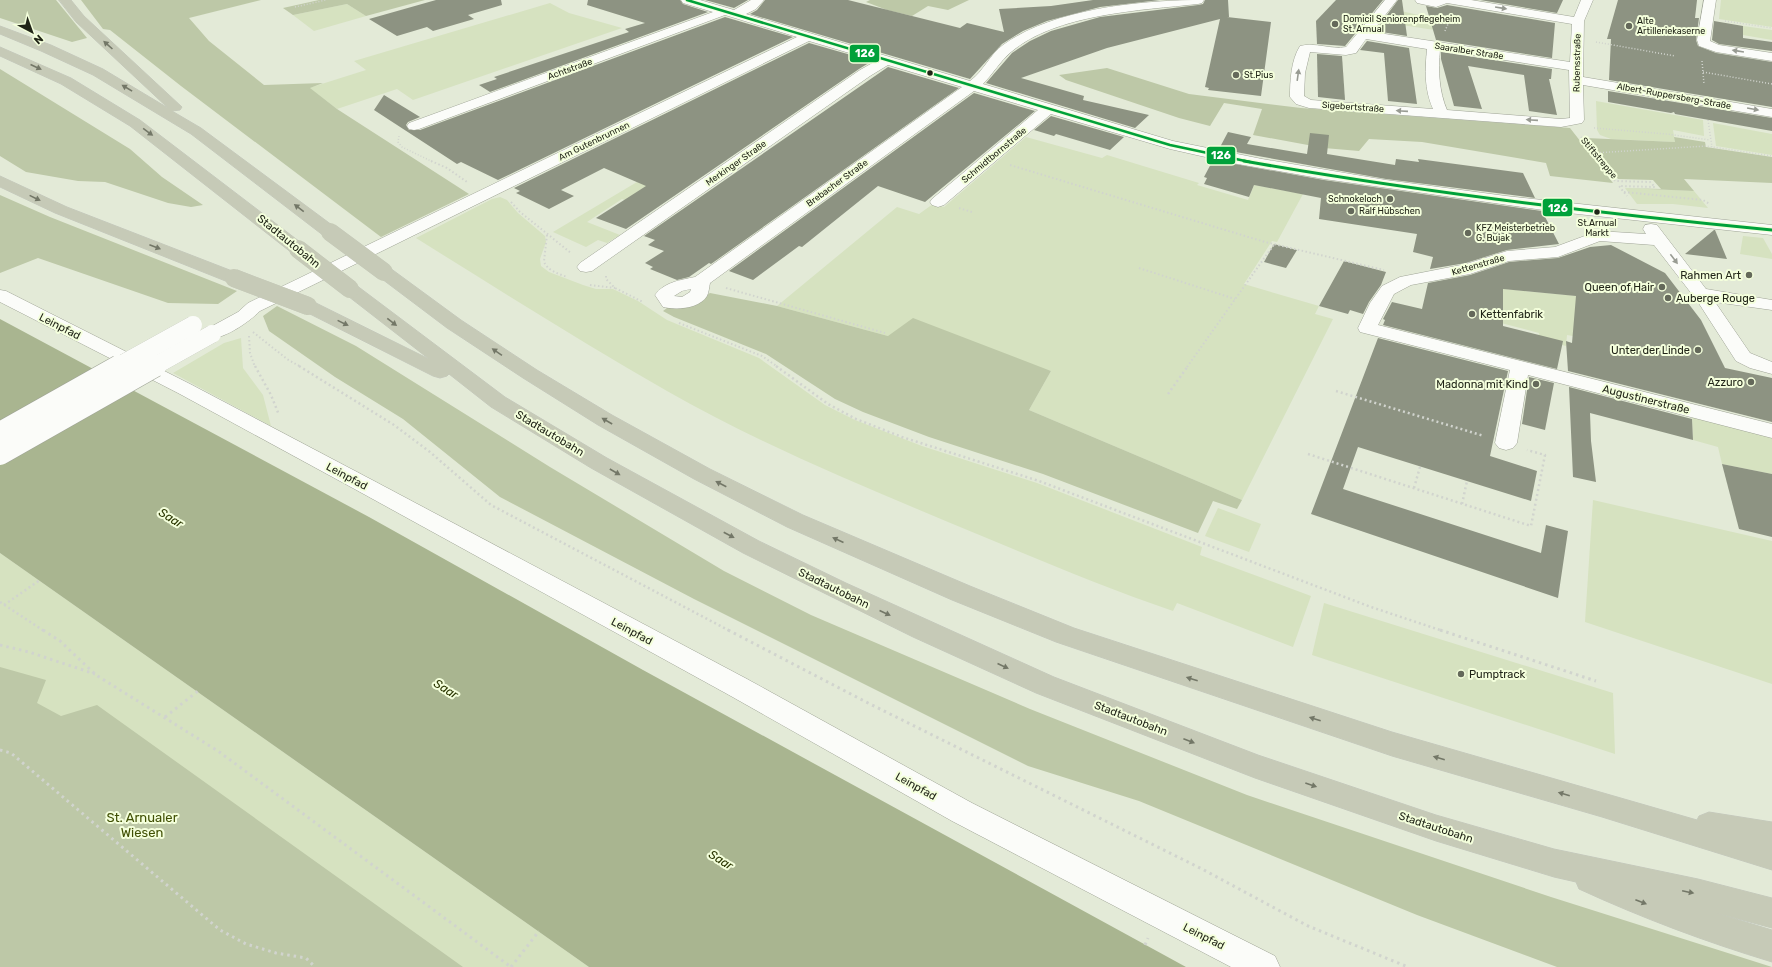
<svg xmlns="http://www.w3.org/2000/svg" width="1772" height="967" viewBox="0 0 1772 967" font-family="Rubik,sans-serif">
  <rect width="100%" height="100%" fill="#e3ead7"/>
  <g fill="#d6e2c0">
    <polygon points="1721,0 1772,0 1772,27 1719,19"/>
    <polygon points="550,3 569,13 622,28 413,100 397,89 337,109 309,88 366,70 354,61"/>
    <polygon points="347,4 366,16 314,31 293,15"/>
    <polygon points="1392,9 1445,21 1441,31 1382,22"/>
    <polygon points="1743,26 1772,30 1772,40 1743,35"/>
    <polygon points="1596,101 1703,120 1704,136 1673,130 1675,142 1611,139 1600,135 1597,130"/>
    <polygon points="1713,123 1772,134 1772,155 1716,146"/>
    <polygon points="1026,137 1102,158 1107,155 1199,183 1197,185 1248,200 1254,185 1303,194 1277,242 1272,241 1244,284 1319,306 1315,314 1333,319 1242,500 1029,410 1051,371 888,336 777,306 897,207 919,214 933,204 944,207"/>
    <polygon points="637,182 649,186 627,201 622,199 587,222 620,235 607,243 598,240 586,247 553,232"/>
    <polygon points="1625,188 1694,191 1708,208 1673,204 1637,204"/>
    <path d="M 500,197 L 507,200 L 518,213 L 545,236 L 546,242 L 540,259 L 541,266 L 549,272 L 583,285 L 596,289 L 613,289 L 638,301 L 667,320 L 759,358 L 825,405 L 855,420 L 922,446 L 1037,483 L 1202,547 L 1200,555 L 1311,596 L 1293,647 L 1177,603 L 1173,611 C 1097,585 1023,553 948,522 C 853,482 756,442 667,391 C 582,342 499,290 416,238 L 492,199 Z"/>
    <polygon points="1743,236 1763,238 1772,254 1772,259 1740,254"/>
    <polygon points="1493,288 1600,298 1573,336 1567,335 1566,346 1538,339 1539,333 1501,323"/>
    <polygon points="241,338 243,368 263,395 271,426 173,373 224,343"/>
    <polygon points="1692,417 1772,438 1772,474 1722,464 1718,447 1693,440"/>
    <polygon points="1593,500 1772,541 1772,684 1585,622"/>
    <polygon points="1218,508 1261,524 1249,552 1205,536"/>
    <polygon points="0,553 589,967 0,967"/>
    <polygon points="1324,603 1613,693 1615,754 1312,655"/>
  </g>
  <g fill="#bdc8a7">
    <polygon points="0,0 56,0 87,38 72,42 0,18"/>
    <polygon points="81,0 261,0 189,18 209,41 264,85 323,83 310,88 337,109 469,194 381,237 181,86 110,30 103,29"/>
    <polygon points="319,0 425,0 366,16 347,4 293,15 283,8"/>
    <polygon points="870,0 969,0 948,10 928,6 912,16 887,10 866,2"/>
    <polygon points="1107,68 1189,94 1301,108 1570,128 1613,183 1550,176 1546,163 1422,142 1369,139 1359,151 1324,148 1253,135 1262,109 1224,103 1210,126 1179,118 1066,80 1059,75"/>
    <polygon points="0,69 130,149 162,177 203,205 191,207 168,203 105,182 78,181 26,172 0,156"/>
    <polygon points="1674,137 1705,142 1706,147 1772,157 1772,183 1684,179 1694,191 1625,188 1661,189 1653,180 1618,179 1586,138 1675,142"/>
    <polygon points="0,195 50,217 237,291 218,304 168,303 38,258 0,273"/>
    <polygon points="710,293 777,306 888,336 913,318 1051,371 1029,410 1242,500 1237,509 1213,501 1198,533 1043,474 929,437 863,412 835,399 766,354 674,317 663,311 667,308 689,307"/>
    <polygon points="277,306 356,346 550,467 724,571 811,615 1030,709 1247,795 1551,897 1772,967 1557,967 1417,915 1139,801 1028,766 694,599 500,497 403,419 335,377 269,331 263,316"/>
    <polygon points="0,667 46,680 37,703 61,716 97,705 463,967 0,967"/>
  </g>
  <polygon fill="#a9b590" points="0,319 369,517 643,670 1186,967 589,967 0,553"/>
  <g fill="#8d9382">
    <polygon points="436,0 501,0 502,5 468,15 474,19 433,31 427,27 397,36 369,19"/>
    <polygon points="588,0 680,0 683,4 708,12 490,92 479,85 497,79 494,77 629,32 625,29 645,23 587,5"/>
    <polygon points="705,0 748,0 734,8"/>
    <polygon points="765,0 848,0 960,28 967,23 1004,32 999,9 1051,6 1093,0 1160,0 1100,7 1047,21 1023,31 1002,44 970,79 750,14 757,10"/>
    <polygon points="1205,0 1228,0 1229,17 1227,17 1271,22 1261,96 1208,90 1209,88 1205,87 1220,19 1107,48 1021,78 1084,96 1083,100 1149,115 1135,128 986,83 1012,53 1030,41 1051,31 1100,17 1198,5 1203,4"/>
    <polygon points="1336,0 1383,0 1345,46 1317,44 1316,21"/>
    <polygon points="1398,0 1402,0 1407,36 1375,31"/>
    <polygon points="1480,0 1563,0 1557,13"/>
    <polygon points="1618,0 1697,0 1695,18 1699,18 1696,40 1698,46 1716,53 1772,62 1772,107 1609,80 1611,39 1607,39"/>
    <polygon points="1447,5 1555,23 1552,58 1436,40 1426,6 1437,8"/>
    <polygon points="725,17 793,37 498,180 461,162 457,164 374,110 384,95 420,117 408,122 406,125 409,130 420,130"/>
    <polygon points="1714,21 1743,26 1743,38 1772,42 1772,51 1719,44 1712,40"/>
    <polygon points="1367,41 1409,48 1417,104 1388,101 1384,53 1360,50"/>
    <polygon points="809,43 872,61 859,69 626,229 596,218 646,186 604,168 561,190 574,196 549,209 516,193 520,191 514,188"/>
    <polygon points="1441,52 1552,69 1551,79 1549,79 1557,115 1529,111 1524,75 1468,66 1482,109 1454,106 1441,59"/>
    <polygon points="1317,54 1342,56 1345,100 1318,97"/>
    <polygon points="888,67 959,88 711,264 709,263 689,277 677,280 650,269 653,267 645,263 664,251 648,245 655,240 644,236"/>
    <polygon points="1608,91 1772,118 1772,131 1675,114 1674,112 1671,113 1608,102"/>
    <polygon points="974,93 1035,111 925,202 878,186 802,247 799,246 753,280 729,271"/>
    <polygon points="1051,116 1124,137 1110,150 1056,134 1054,136 1034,130"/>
    <polygon points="1228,132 1251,137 1247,144 1307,154 1310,133 1329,135 1327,154 1395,165 1396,159 1419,162 1418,159 1523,173 1535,198 1386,179 1219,149"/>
    <polygon points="1213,160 1324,180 1542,211 1559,244 1507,250 1466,263 1430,269 1433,257 1413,252 1417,234 1319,219 1321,198 1254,185 1249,197 1204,184 1207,178 1204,177"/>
    <polygon points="1715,230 1727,259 1685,254 1714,230"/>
    <polygon points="1274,244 1297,250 1286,268 1264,262"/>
    <polygon points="1611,245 1665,273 1701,320 1725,368 1772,378 1772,422 1568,371 1566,341 1572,343 1576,296 1503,289 1503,326 1563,341 1557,369 1383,325 1385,320 1383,319 1392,302 1422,309 1428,283 1470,275 1509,262 1558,258 1590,247"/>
    <polygon points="1344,261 1386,272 1381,285 1369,302 1363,314 1350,310 1348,314 1319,306"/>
    <polygon points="1378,338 1508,371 1490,456 1537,471 1531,501 1358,447 1343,489 1541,553 1546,525 1568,531 1558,598 1311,514"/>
    <polygon points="1529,377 1554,383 1545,430 1522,424"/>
    <polygon points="1569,387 1692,419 1693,440 1590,413 1591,441 1596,482 1573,477"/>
    <polygon points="1722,464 1772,474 1772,537 1739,529"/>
  </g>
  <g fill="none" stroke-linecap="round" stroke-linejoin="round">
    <g stroke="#9fa496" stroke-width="1">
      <g id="minor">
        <path d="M 681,0 L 700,0 L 734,10 L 751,0 L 764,0 L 756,9 L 746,14 L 970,81 C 984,71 990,54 1003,45 C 1054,8 1143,0 1204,0 L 1202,3 L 1198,4 C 1142,10 1055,14 1011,52 C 1000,61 993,74 983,84 L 1173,141 L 1262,159 L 1386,180 L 1506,196 L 1772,225 L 1772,235 L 1550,211 L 1324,179 L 1232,163 L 1170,149 L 1051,114 L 944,205 L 938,207 L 932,205 L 930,202 L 932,199 L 1038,110 L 974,91 L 710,283 C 709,287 709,292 707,296 C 699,309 676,310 663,307 L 655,295 C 664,282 681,280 695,277 L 962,87 L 888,65 L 870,76 L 592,271 L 586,272 L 580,271 L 577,267 L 580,263 L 860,70 L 876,61 L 809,41 L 260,311 C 249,322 221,342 205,338 L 203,334 L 205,330 L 238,312 L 248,303 L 797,37 L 725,15 L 419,129 L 414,130 L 409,129 L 407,126 L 409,123 L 713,12 L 683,3 ZM 691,289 L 690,292 L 682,297 L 674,296 L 682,291 Z"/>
        <path d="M 1385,0 L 1397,0 L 1372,32 L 1570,62 L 1572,24 L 1447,3 L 1436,7 L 1417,3 L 1415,0 L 1471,0 L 1574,17 L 1581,0 L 1593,0 L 1584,21 L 1583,77 L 1772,109 L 1772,117 L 1583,85 L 1584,120 L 1582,123 L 1561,127 L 1309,108 L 1296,104 L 1290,97 C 1290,81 1291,60 1300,46 C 1316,42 1331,50 1346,47 ZM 1366,39 L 1427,49 C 1425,69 1424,89 1433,109 L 1311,100 L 1304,96 L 1305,73 L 1310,52 L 1346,55 L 1356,53 ZM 1440,50 L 1569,70 L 1570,118 L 1561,119 L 1447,110 C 1439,91 1438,71 1440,50 Z"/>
        <polygon points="1704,0 1716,0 1710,41 1719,45 1772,53 1772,61 1716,52 1699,46 1697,40"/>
        <polygon points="1651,224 1657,225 1706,289 1772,300 1772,310 1715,302 1750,353 1772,362 1772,374 1750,368 1736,361 1698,302 1654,245 1600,241 1558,257 1509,261 1470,274 1411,285 1394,294 1378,325 1772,424 1772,438 1528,375 1517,443 1513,448 1506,450 1499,448 1495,443 1510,370 1360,332 1358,328 1370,303 1382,286 1400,277 1466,264 1507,251 1555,247 1598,231 1646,234 1643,229 1645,225"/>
        <polygon points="0,290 6,291 192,385 376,482 747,679 972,803 1275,956 1280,967 1231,967 952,821 729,695 360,492 178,393 0,302"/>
      </g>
    </g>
    <g stroke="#c4c8be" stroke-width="1">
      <g id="highway">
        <polygon points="59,0 71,0 84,16 182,107 180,110 172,111 201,128 336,228 338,232 336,236 330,237 324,236 191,134 93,75 41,51 0,34 0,26 51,45 103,69 168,108 76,22"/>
        <polygon points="0,47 71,78 140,120 304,245 307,249 304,253 298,254 292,253 130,126 61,84 0,56"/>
        <polygon points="0,176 67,207 240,274 243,278 240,282 234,283 228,282 55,213 0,187"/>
        <polygon points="384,267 390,268 461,320 537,370 612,415 710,469 803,515 970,586 1074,628 1392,732 1697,820 1699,816 1709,812 1772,822 1772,870 1602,817 1392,756 1056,642 952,600 787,527 694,479 598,425 523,378 447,328 378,276 375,272 378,268"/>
        <path d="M 350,284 L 356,285 L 505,397 L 607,458 L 759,541 L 846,583 L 1054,677 L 1258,755 L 1436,815 L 1554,849 L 1698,879 L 1772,898 L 1772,928 L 1716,913 L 1772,930 L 1772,962 C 1706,942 1642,918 1579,889 L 1576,882 L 1554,877 L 1436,841 L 1255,778 L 1036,693 L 913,637 L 743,553 L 591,468 L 491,407 L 449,374 L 447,376 L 440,378 L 433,376 L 302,310 L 299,306 L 302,302 L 308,301 L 314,302 L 429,359 L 344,293 L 341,289 L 344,285 Z"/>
      </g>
    </g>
    <g stroke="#d1d4ce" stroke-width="1.5" stroke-dasharray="1 2" stroke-linecap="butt">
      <polyline points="295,7 326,0"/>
      <polyline points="1725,21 1772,28"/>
      <polyline points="1445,31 1451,17"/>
      <polyline points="1596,42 1675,56"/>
      <polyline points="1702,61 1704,84"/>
      <polyline points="1703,72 1772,84"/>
      <polyline points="1708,120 1712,147"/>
      <polyline points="1594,128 1667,134 1710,140"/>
      <polyline points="399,136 398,142 402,147 433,162"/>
      <polyline points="1581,137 1600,162"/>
      <polyline points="1594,153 1706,146 1772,156"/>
    </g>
    <g stroke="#d1d4ce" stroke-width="2" stroke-dasharray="1.5 2.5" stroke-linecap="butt">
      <polyline points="431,161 447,168 467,182"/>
      <polyline points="1599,161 1615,181 1650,182 1655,187 1619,186 1627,196"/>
      <polyline points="1010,165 1265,242 1384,270"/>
      <polyline points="1624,192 1703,200 1710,204"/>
      <polyline points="511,202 520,212 571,253"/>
      <polyline points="959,208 972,212"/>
      <path d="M 547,235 L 544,261 C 546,270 559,274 567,277"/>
      <polyline points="1139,268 1235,299"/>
      <polyline points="606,276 606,279 615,288 643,302"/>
      <polyline points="590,285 615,288"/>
      <polyline points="726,288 885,333"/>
      <polyline points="679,323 762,356 778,367"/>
      <polyline points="253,332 287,359 301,367"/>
      <polyline points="249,336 250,353 255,367"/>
      <polyline points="1187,367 1275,243"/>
    </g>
    <g stroke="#d1d4ce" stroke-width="2.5" stroke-dasharray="2 3" stroke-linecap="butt">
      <polyline points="255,366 271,395 279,415"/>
      <polyline points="299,366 394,425 430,452 491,505 730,631"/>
      <polyline points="776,366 828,404 856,419 902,437 1039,481 1371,607 1443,631"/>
      <polyline points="1336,391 1484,436"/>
      <polyline points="1168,394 1188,366"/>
      <polyline points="1308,454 1531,526 1545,455 1527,450"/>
      <polyline points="1414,488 1420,467"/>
      <polyline points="1462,504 1467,481"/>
      <polyline points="0,602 44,631"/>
      <polyline points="4,605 40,580"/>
    </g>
    <g stroke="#d1d4ce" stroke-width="3" stroke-dasharray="2.5 4" stroke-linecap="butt">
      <polyline points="43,630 60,641 96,675 218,751 511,967"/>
      <polyline points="728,630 868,703 1202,869 1308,926 1408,967"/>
      <polyline points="1440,630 1596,681"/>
      <polyline points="0,645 29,652 95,674"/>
      <polyline points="165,717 198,691"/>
      <polyline points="0,750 11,753 220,930 246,944 276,953 306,958 315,967"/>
      <polyline points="1145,945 1148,938"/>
      <polyline points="511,967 539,931"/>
    </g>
    <use href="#minor" fill="#fbfcf9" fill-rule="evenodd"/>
    <use href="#highway" fill="#c6cab7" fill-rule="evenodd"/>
    <g stroke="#9fa496" stroke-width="18" stroke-linecap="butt">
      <g id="minor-bridge-far1">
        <polyline points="117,367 193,325"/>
        <polyline points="153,367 212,334"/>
      </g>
    </g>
    <g stroke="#9fa496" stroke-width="23" stroke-linecap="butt">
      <g id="minor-bridge">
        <polyline points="0,433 119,366"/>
        <polyline points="0,454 155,366"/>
      </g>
    </g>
    <g stroke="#c4c8be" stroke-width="18" stroke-linecap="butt">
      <g id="highway-bridge">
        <polyline points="330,232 384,272"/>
        <polyline points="298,249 350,289"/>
        <polyline points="234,278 308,306"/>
      </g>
    </g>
    <use href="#minor-bridge-far1" stroke="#fbfcf9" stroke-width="18"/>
    <use href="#minor-bridge" stroke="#fbfcf9" stroke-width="22"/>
    <use href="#highway-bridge" stroke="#c6cab7" stroke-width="18"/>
    <g stroke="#f4ffdc" stroke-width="4.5">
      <polyline id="bus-1-far1" points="687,0 1170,145 1250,162"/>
    </g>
    <g stroke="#f4ffdc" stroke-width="5.5">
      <path id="bus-1" d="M 1244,161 C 1419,192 1595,213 1772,230"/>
    </g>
    <use href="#bus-1-far1" stroke="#00a13a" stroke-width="2.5"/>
    <use href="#bus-1" stroke="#00a13a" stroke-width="3"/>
  </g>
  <defs><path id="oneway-solid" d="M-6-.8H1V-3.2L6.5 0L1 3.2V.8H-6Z"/></defs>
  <g fill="#989b93">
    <use href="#oneway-solid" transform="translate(1501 8) rotate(9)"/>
    <use href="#oneway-solid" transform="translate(1738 51) rotate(-171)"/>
    <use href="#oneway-solid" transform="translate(1298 75) rotate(-82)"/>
    <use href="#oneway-solid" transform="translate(1753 109) rotate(10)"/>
    <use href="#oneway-solid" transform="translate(1402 111) rotate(-176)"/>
    <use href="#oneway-solid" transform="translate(1532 120) rotate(-176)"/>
    <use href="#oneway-solid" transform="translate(1674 259) rotate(53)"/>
  </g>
  <g fill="#737767">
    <use href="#oneway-solid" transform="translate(108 45) rotate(-138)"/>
    <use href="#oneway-solid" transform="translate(36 67) rotate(24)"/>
    <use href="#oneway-solid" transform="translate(127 88) rotate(-149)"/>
    <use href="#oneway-solid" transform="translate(148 132) rotate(36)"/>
    <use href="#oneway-solid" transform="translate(35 198) rotate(26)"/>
    <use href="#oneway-solid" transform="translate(299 208) rotate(-143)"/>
    <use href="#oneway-solid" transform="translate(155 247) rotate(21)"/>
    <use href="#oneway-solid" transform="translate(392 322) rotate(38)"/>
    <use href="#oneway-solid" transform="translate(343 323) rotate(26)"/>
    <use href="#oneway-solid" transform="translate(497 352) rotate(-146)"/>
    <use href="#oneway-solid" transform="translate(607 421) rotate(-150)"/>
    <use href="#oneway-solid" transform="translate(615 472) rotate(30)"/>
    <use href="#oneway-solid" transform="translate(721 484) rotate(-153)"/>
    <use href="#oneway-solid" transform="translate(729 535) rotate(28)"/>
    <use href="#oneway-solid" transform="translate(838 540) rotate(-156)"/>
    <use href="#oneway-solid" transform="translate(885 613) rotate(25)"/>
    <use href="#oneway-solid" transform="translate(1003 666) rotate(24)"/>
    <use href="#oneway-solid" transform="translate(1192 679) rotate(-162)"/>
    <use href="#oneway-solid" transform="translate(1315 719) rotate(-162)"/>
    <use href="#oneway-solid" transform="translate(1189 741) rotate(21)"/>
    <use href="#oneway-solid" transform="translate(1439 758) rotate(-164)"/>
    <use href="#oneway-solid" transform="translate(1311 785) rotate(19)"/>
    <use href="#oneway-solid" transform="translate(1564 794) rotate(-164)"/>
    <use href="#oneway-solid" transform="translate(1688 892) rotate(12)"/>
    <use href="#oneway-solid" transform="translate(1641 902) rotate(21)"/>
  </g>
  <g fill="#64695a" stroke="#f4ffdc" stroke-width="1.5">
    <circle cx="1335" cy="24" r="4"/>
    <circle cx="1629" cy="26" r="4"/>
    <circle cx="1236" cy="75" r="4"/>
    <circle cx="1390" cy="199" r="4"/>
    <circle cx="1351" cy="211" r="4"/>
    <circle cx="1468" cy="233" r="4"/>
    <circle cx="1749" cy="275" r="4"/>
    <circle cx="1662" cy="287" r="4"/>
    <circle cx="1668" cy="298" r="4"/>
    <circle cx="1472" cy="314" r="4"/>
    <circle cx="1698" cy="350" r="4"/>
    <circle cx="1751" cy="382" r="4"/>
    <circle cx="1536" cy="384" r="4"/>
    <circle cx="1461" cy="674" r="4"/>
  </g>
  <g fill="#202417" stroke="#f4ffdc" stroke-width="1.5">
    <circle cx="930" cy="73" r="3.5"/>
    <circle cx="1597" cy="212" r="3.5"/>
  </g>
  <g text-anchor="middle" stroke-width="4" stroke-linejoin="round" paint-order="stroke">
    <g font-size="9" fill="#202417" stroke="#f4ffdc" text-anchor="start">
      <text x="1343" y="22">Domicil Seniorenpflegeheim<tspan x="1343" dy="10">St. Arnual</tspan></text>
      <text x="1637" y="24">Alte<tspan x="1637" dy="10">Artilleriekaserne</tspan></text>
      <text x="1244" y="78">St.Pius</text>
      <text x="1382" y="202" text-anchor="end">Schnokeloch</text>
      <text x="1359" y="214">Ralf Hübschen</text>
      <text x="1476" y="231">KFZ Meisterbetrieb<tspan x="1476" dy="10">G. Bujak</tspan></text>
    </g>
    <g font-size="9" fill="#202417" stroke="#f4ffdc">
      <text transform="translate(1469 51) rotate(9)" y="3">Saaralber Straße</text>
      <text transform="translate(1577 63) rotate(-89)" y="3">Rubensstraße</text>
      <text transform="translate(570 69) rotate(-20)" y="3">Achtstraße</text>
      <text transform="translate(1674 96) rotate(10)" y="3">Albert-Ruppersberg-Straße</text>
      <text transform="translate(1353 107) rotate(4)" y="3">Sigebertstraße</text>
      <text transform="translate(594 141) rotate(-26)" y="3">Am Gutenbrunnen</text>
      <text transform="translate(994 155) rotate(-40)" y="3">Schmidtbornstraße</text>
      <text transform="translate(1599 158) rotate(50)" y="3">Stiftstreppe</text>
      <text transform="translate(736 163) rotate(-35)" y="3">Merkinger Straße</text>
      <text transform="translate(837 183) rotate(-36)" y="3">Brebacher Straße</text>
      <text transform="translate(1478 265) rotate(-16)" y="3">Kettenstraße</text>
    </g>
    <g font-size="9" fill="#202417" stroke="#f4ffdc">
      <text x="1597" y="226">St.Arnual<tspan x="1597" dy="10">Markt</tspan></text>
    </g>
    <g font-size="11" fill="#202417" stroke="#f4ffdc">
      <text transform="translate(289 241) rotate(39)" y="4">Stadtautobahn</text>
      <text transform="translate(60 326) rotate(27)" y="4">Leinpfad</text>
      <text transform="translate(1646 399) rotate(14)" y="4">Augustinerstraße</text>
      <text transform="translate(550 433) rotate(31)" y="4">Stadtautobahn</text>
      <text transform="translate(347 476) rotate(28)" y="4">Leinpfad</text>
      <text transform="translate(834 588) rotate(26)" y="4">Stadtautobahn</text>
      <text transform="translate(632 631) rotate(28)" y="4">Leinpfad</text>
      <text transform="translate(1131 718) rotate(21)" y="4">Stadtautobahn</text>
      <text transform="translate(916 786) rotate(29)" y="4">Leinpfad</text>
      <text transform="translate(1436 827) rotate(18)" y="4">Stadtautobahn</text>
      <text transform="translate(1204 936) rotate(27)" y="4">Leinpfad</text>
    </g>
    <g font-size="11" fill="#202417" stroke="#f4ffdc" text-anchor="end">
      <text x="1741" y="279">Rahmen Art</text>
      <text x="1654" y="291">Queen of Hair</text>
      <text x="1676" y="302" text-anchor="start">Auberge Rouge</text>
      <text x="1480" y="318" text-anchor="start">Kettenfabrik</text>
      <text x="1690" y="354">Unter der Linde</text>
      <text x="1743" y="386">Azzuro</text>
      <text x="1528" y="388">Madonna mit Kind</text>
      <text x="1469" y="678" text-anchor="start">Pumptrack</text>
    </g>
    <g font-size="12" font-style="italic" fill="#2a3600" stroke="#f4ffdc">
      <text transform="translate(171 518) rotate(32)" y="4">Saar</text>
      <text transform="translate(446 689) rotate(32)" y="4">Saar</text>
      <text transform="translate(721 860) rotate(32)" y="4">Saar</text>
    </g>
    <g font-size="13" fill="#405004" stroke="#f4ffdc">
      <text x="142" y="822">St. Arnualer<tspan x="142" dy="15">Wiesen</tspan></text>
    </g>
  </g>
  <g stroke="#f4ffdc" stroke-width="1.5">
    <rect x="849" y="44" width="31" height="19" rx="4" fill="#00a13a"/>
    <rect x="1206" y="146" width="30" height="19" rx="4" fill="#00a13a"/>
    <rect x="1542" y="198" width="31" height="19" rx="4" fill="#00a13a"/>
  </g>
  <g font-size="11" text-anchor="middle" font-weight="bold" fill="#fff">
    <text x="865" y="57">126</text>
    <text x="1221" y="159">126</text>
    <text x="1558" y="212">126</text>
  </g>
  <g transform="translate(32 32) rotate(139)" stroke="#f4ffdc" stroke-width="3" paint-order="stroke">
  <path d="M0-3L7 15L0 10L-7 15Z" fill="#202417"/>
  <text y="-6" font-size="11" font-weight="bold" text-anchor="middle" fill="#202417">N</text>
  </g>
</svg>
